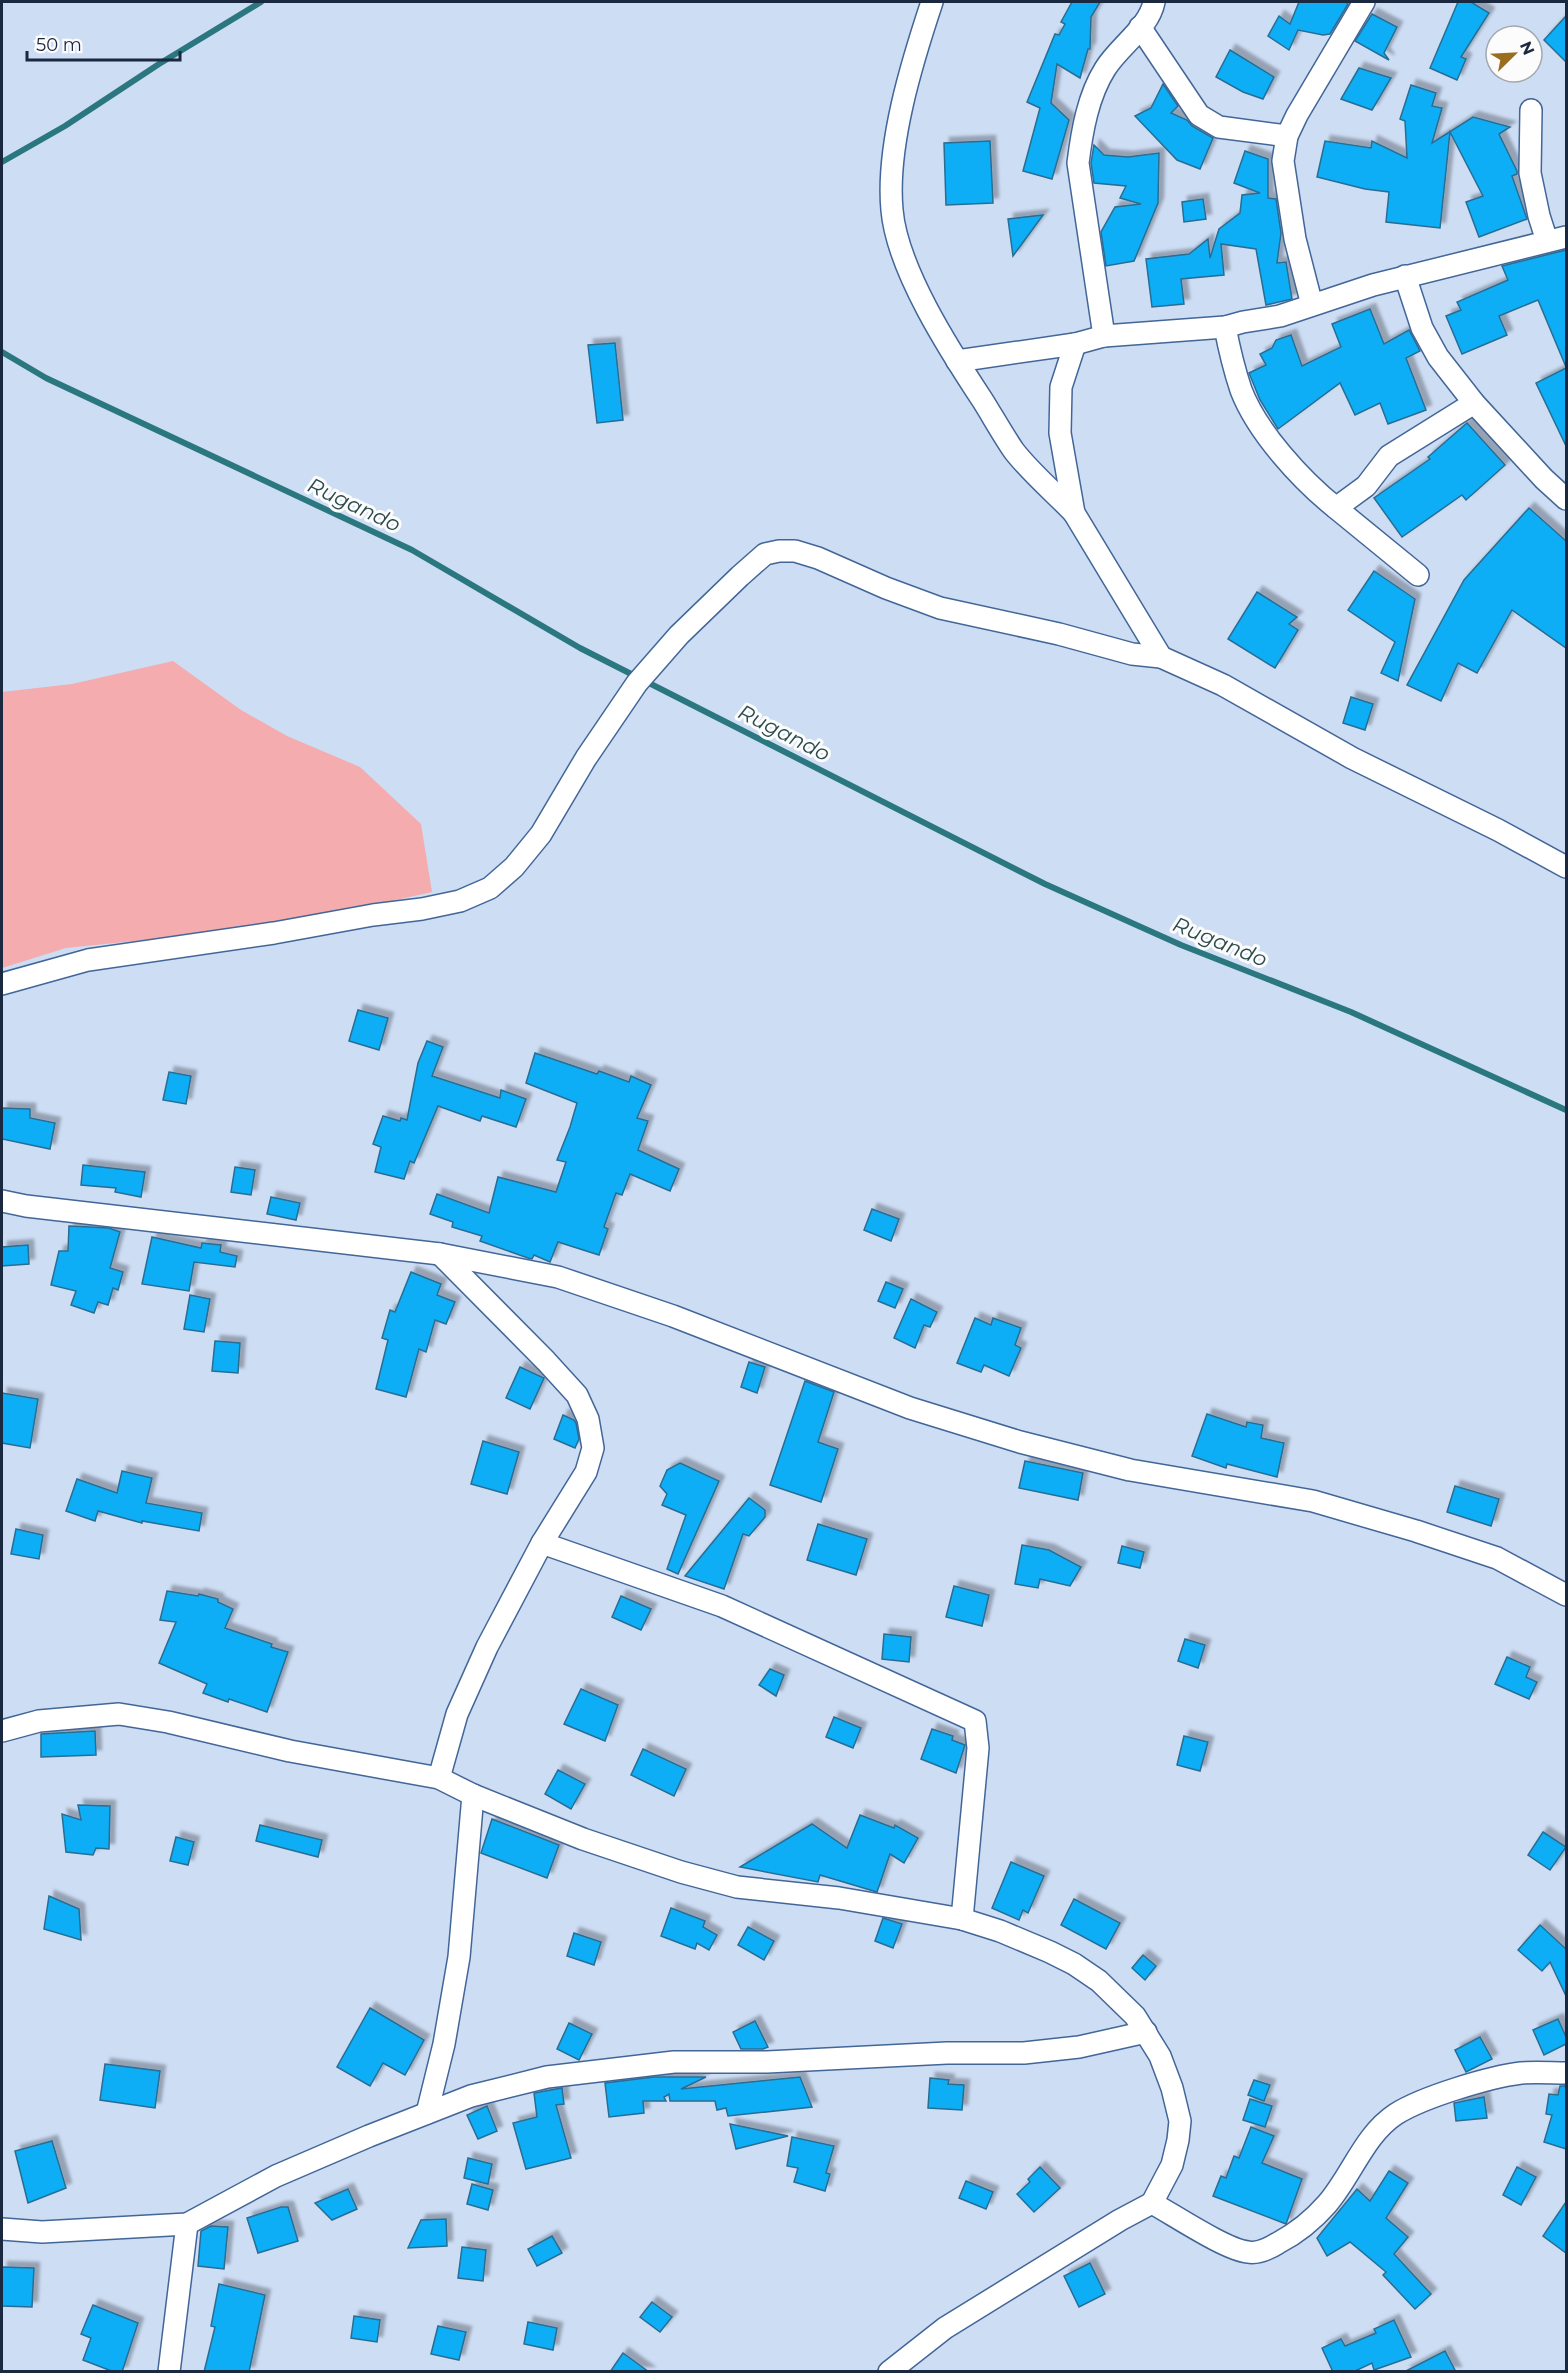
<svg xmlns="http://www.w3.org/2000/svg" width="1568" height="2373" viewBox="0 0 1568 2373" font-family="Montserrat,sans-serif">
  <defs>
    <filter id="shadow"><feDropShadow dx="5.5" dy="-5.5" stdDeviation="1.5" flood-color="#0004"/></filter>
  </defs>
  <rect width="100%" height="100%" fill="#cdddf4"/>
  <polygon fill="#f4acae" points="173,661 241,710 287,736 360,767 421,824 432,892 279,926 66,948 2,968 2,692 72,684"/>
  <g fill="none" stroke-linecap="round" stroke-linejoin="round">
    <g stroke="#2a7780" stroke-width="6">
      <polyline points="2,162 65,126 159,64 261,2"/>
      <polyline points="2,352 46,378 412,550 580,648 1045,884 1181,945 1351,1012 1566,1110"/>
    </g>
  </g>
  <g fill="#0daef6" stroke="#296d93" stroke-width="1.5" filter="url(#shadow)">
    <polygon points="1072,2 1100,2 1091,17 1090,49 1088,49 1080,78 1057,64 1051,103 1069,120 1052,179 1023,171 1040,108 1027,102 1055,34 1059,35 1065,24 1061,22"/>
    <polygon points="1299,2 1346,2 1348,4 1330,34 1323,35 1298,30 1289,50 1268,36 1279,16 1290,24"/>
    <polygon points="1458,2 1471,2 1489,13 1461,57 1466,59 1457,80 1430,68"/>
    <polygon points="1372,14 1397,27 1384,53 1389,60 1355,41"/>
    <polygon points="1566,16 1566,62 1544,40"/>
    <polygon points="1230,50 1274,77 1263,99 1243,92 1216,77"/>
    <polygon points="1359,68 1391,78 1372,110 1341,99"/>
    <polygon points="1163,84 1178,106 1171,113 1187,120 1192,126 1213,138 1200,169 1177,160 1135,116 1151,108"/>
    <polygon points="1411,85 1436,93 1432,106 1442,108 1432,143 1473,117 1510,127 1499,134 1517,171 1517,174 1512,176 1527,219 1479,237 1466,202 1483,196 1450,132 1440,228 1386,222 1389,192 1365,189 1317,177 1325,141 1371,148 1372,141 1407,158 1405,121 1400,119"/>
    <polygon points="990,141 993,203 946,205 944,143"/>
    <polygon points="1094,145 1104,155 1128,157 1159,153 1158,203 1134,261 1106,266 1101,232 1115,207 1141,204 1120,198 1126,186 1094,183 1091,163"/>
    <polygon points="1245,151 1268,159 1268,198 1276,199 1281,233 1277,263 1286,262 1292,299 1266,305 1256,249 1221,244 1224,275 1181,279 1184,304 1152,307 1146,259 1189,254 1208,239 1210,258 1219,229 1240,213 1242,195 1260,193 1234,183"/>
    <polygon points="1203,199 1206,219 1184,222 1182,202"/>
    <polygon points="1043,215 1013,256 1008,219"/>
    <polygon points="1566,250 1566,367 1538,300 1499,316 1507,335 1462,354 1446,316 1461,310 1457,302 1508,280 1502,266"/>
    <polygon points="1370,309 1384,344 1409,330 1420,351 1406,358 1426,410 1388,424 1380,403 1355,415 1340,383 1278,429 1260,400 1249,373 1266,365 1260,354 1272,348 1276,340 1291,335 1302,366 1341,347 1332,324"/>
    <polygon points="615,343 623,420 597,423 588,345"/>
    <polygon points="1566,368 1566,446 1536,383"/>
    <polygon points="1467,423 1505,465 1466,500 1462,495 1402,537 1374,498 1430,459 1428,457"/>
    <polygon points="1529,508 1566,541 1566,648 1512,610 1477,673 1458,663 1441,701 1407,685 1464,580"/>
    <polygon points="1374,571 1415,599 1398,681 1381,673 1395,642 1348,610"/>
    <polygon points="1257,592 1297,617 1289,624 1298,630 1275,668 1228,639"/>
    <polygon points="1351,697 1373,704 1365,730 1343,723"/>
    <polygon points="358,1010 388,1018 379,1050 349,1041"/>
    <polygon points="427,1041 443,1047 432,1076 500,1098 501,1090 526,1099 516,1127 482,1116 480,1121 438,1106 414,1163 410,1161 404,1179 375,1172 381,1147 373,1144 383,1116 400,1121 401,1118 407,1120 418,1063"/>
    <polygon points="535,1053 597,1074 599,1071 629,1082 631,1076 651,1085 637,1118 648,1121 638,1150 679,1169 670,1191 630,1174 622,1195 616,1193 604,1227 608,1229 599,1255 558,1242 550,1262 534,1255 532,1259 528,1258 480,1241 482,1236 452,1227 453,1222 430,1214 437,1194 489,1213 498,1177 556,1192 566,1162 557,1160 570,1127 577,1103 526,1083"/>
    <polygon points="169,1072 191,1076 186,1104 163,1100"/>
    <polygon points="2,1108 30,1109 30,1118 55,1123 50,1149 2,1139"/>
    <polygon points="83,1165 145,1172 141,1197 115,1192 116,1188 81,1185"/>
    <polygon points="235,1167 255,1170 251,1195 231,1192"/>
    <polygon points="271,1197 300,1203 296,1220 267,1214"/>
    <polygon points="872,1209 899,1219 891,1241 864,1230"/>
    <polygon points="69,1226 109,1228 120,1232 110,1268 123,1272 118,1290 113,1288 108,1305 98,1302 94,1313 71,1305 76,1291 51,1285 59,1251 68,1251"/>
    <polygon points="152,1237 201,1248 202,1243 221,1245 220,1252 237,1256 235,1267 194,1262 189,1291 142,1284"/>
    <polygon points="28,1245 29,1264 2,1266 2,1247"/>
    <polygon points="411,1272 441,1284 437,1295 455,1302 446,1324 435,1320 426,1352 419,1349 406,1397 376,1389 388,1340 382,1338 390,1310 395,1312"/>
    <polygon points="886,1282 903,1289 895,1308 878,1301"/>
    <polygon points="190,1295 210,1299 204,1332 184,1329"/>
    <polygon points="911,1299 937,1312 930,1327 924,1325 915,1348 894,1338"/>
    <polygon points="975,1318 991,1325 993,1318 1021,1328 1015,1345 1021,1348 1009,1376 984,1365 981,1372 957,1363"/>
    <polygon points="215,1341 240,1343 238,1373 212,1371"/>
    <polygon points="749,1362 765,1367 757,1393 741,1387"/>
    <polygon points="520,1367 544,1378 530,1409 506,1398"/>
    <polygon points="805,1381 834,1392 818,1442 838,1449 821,1502 770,1485"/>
    <polygon points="2,1393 38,1399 30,1448 2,1443"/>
    <polygon points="1207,1414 1246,1427 1247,1422 1263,1425 1261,1438 1284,1443 1277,1477 1227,1464 1226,1468 1192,1456"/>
    <polygon points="563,1415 574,1420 576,1423 579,1439 575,1448 554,1439"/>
    <polygon points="483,1441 519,1452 507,1494 471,1484"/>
    <polygon points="1025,1461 1083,1473 1078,1500 1019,1488"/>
    <polygon points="680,1463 719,1481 678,1574 667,1569 686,1515 662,1505 667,1494 660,1486 667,1470"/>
    <polygon points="122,1471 152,1478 146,1503 202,1513 199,1531 142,1521 142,1523 98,1511 95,1521 66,1511 77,1479 117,1493"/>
    <polygon points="1455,1486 1499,1499 1491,1526 1447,1512"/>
    <polygon points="749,1498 765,1510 765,1517 749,1536 743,1534 724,1589 685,1576"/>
    <polygon points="818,1524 867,1539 856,1575 807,1560"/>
    <polygon points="16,1529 43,1535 39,1559 11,1554"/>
    <polygon points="1022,1545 1049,1550 1081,1567 1070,1586 1040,1579 1038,1588 1015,1584"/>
    <polygon points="1122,1546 1144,1552 1140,1568 1118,1563"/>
    <polygon points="954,1586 989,1595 982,1626 946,1617"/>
    <polygon points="167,1591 198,1596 199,1594 218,1599 218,1602 233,1609 225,1628 272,1644 271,1647 288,1652 267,1712 229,1699 228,1702 203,1693 207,1684 159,1663 176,1622 160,1620"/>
    <polygon points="621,1596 651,1609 641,1630 612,1617"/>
    <polygon points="884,1634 911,1637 909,1662 882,1659"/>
    <polygon points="1185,1639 1205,1645 1198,1668 1178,1661"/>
    <polygon points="1507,1657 1530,1667 1526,1677 1537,1682 1529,1699 1495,1684"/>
    <polygon points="770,1669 784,1675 776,1696 759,1685"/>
    <polygon points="581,1689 618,1705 605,1741 564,1724"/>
    <polygon points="834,1717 861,1728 853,1748 826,1737"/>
    <polygon points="932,1729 953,1736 952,1740 965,1745 956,1773 921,1759"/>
    <polygon points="95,1731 96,1755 41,1757 41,1734"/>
    <polygon points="1184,1736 1208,1742 1200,1771 1177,1765"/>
    <polygon points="643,1749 686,1769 674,1796 631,1775"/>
    <polygon points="558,1770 585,1784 571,1809 545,1794"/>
    <polygon points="78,1805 110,1806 109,1849 96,1848 93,1855 66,1852 62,1814 81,1820"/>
    <polygon points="860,1815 894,1828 895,1825 918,1838 904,1863 890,1854 877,1892 820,1875 818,1882 740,1867 812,1824 847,1848"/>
    <polygon points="492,1819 559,1845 547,1878 481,1853"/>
    <polygon points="260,1825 322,1840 318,1857 256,1841"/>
    <polygon points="1543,1832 1566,1847 1550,1870 1528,1855"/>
    <polygon points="176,1837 194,1842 188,1865 170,1861"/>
    <polygon points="1011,1862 1044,1876 1028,1913 1023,1910 1019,1920 992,1908"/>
    <polygon points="49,1896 79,1909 81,1940 44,1929"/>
    <polygon points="1074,1899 1120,1923 1106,1949 1061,1925"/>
    <polygon points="671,1908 705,1921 703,1927 717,1935 709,1950 697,1943 695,1949 661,1936"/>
    <polygon points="883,1918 902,1924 893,1948 875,1941"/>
    <polygon points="1540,1925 1566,1949 1566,1996 1550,1962 1542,1971 1518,1950"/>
    <polygon points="748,1927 774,1941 764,1960 738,1945"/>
    <polygon points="574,1933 601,1942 594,1965 567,1956"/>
    <polygon points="1143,1955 1156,1966 1145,1980 1132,1968"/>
    <polygon points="370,2008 424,2040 405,2075 383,2063 370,2086 337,2067"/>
    <polygon points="1558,2019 1566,2037 1566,2044 1544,2055 1533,2030"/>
    <polygon points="755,2021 768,2047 763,2049 741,2049 733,2032"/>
    <polygon points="569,2023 592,2034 579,2060 557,2049"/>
    <polygon points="1480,2037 1492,2059 1466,2072 1455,2050"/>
    <polygon points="105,2064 160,2071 155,2108 100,2100"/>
    <polygon points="654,2077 706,2077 681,2089 800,2077 812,2107 728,2116 726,2108 717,2110 715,2101 670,2101 669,2094 664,2097 666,2101 643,2101 644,2113 609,2117 605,2083"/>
    <polygon points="930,2078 949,2080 948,2084 964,2085 962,2110 928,2108"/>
    <polygon points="1254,2080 1270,2085 1264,2101 1248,2095"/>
    <polygon points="1560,2086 1566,2086 1566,2149 1544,2142 1552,2115 1546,2114 1549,2094 1558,2095"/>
    <polygon points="562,2088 564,2104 556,2105 571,2158 526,2169 513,2123 537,2117 534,2093"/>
    <polygon points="1484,2097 1487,2118 1456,2121 1454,2103"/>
    <polygon points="1250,2099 1272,2106 1265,2127 1243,2120"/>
    <polygon points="487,2106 497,2131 478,2139 467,2115"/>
    <polygon points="730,2124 788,2136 736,2149"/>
    <polygon points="1251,2127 1274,2136 1262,2163 1302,2179 1286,2224 1213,2196 1221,2176 1226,2178 1234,2156 1239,2158"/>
    <polygon points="792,2137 834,2146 826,2173 830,2174 825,2191 794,2182 798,2168 787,2166"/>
    <polygon points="52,2141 66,2188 28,2203 15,2151"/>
    <polygon points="468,2158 492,2164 488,2184 464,2178"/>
    <polygon points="1040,2167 1060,2188 1034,2212 1017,2194 1030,2182 1028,2179"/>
    <polygon points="1517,2167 1536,2177 1521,2205 1503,2195"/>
    <polygon points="1389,2171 1408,2183 1386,2218 1408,2237 1394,2254 1431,2294 1415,2309 1383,2275 1386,2272 1350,2242 1327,2256 1317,2238 1357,2189 1370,2201"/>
    <polygon points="966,2181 993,2192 986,2209 959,2198"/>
    <polygon points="472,2184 493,2190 488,2210 467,2204"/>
    <polygon points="348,2189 357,2209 332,2220 315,2203"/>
    <polygon points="1566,2202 1566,2253 1543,2236"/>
    <polygon points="281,2207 288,2207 298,2241 258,2253 247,2218"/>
    <polygon points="446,2219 447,2246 408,2248 421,2220"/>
    <polygon points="211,2226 228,2227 224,2269 198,2266 201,2231"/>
    <polygon points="552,2236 562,2253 537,2266 528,2249"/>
    <polygon points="462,2247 486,2250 483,2281 458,2278"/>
    <polygon points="1090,2263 1105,2294 1079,2307 1064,2276"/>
    <polygon points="2,2267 34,2268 32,2307 2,2306"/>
    <polygon points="219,2284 265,2295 249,2372 204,2372 215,2327 211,2326"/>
    <polygon points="652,2302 672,2317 660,2332 640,2317"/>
    <polygon points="93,2305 138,2323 122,2372 114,2372 83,2360 91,2338 81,2334"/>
    <polygon points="354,2316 380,2320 377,2342 351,2338"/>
    <polygon points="1394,2320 1411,2357 1374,2370 1372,2363 1353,2372 1333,2372 1322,2348 1341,2339 1345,2346 1376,2333 1374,2329"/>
    <polygon points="528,2322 557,2328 553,2350 524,2344"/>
    <polygon points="438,2326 466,2332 459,2360 431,2354"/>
    <polygon points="1445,2351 1456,2372 1404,2372"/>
    <polygon points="623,2353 649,2372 610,2372"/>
  </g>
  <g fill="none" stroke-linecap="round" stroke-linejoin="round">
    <g stroke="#426698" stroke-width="24">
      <g id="street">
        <path d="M 932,2 C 912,62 886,146 892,210 C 897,269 950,351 983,401 C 993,417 1003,435 1014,451 C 1031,473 1055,493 1074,513"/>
        <polyline points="1140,27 1199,115 1219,127 1287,136"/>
        <polyline points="1531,110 1530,173 1539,216 1547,241"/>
        <polyline points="1405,276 1422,328 1438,357 1474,403 1544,479 1566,499"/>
        <polyline points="1312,305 1295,239 1283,161 1287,136 1297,115 1364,2"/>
        <path d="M 1225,327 C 1229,348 1234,369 1241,390 C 1257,432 1301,480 1336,508 L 1366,486 L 1389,456 L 1474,403"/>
        <path d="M 1104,336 L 1078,163 C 1082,131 1088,96 1105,69 C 1119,46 1149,28 1154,2"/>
        <polyline points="1075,344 1061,387 1060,433 1074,513 1161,657"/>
        <polyline points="957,361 1075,344 1104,336 1225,327 1243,322 1280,316 1373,285 1566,237"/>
        <polyline points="1336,508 1418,575"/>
        <polyline points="2,984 88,960 274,933 373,915 422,909 460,901 490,888 514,867 541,834 586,758 637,683 679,635 740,576 765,554 779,551 795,551 818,558 886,588 940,608 1059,634 1132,654 1161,657 1223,685 1352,758 1498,830 1566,867"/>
        <polyline points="2,1201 26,1206 440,1254 558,1277 673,1316 910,1408 1020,1442 1130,1470 1313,1501 1416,1531 1497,1558 1566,1595"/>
        <polyline points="542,1543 722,1606 975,1721 978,1748 962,1919"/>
        <polyline points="2,1731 39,1721 119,1714 168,1722 290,1751 439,1778 473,1795 583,1839 681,1872 737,1887 839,1898 962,1919 1000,1931 1050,1952 1074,1964 1099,1981 1135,2016 1160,2056 1172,2088 1180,2121 1178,2140 1172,2165 1152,2203 1120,2220 945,2328 889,2372"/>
        <polyline points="439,1778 457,1714 487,1647 542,1543 586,1472 593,1448 588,1419 577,1395 546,1361 440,1254"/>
        <polyline points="427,2113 444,2044 459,1957 473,1795"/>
        <path d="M 1152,2203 C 1174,2215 1226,2250 1248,2252 C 1258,2254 1270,2248 1278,2243 C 1297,2233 1313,2220 1327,2204 C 1352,2175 1364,2135 1396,2114 C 1423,2097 1489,2077 1521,2073 C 1536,2072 1552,2073 1566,2073"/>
        <polyline points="2,2229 42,2232 187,2224 276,2176 369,2136 471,2096 547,2077 674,2062 767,2062 947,2053 1024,2053 1079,2047 1146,2032"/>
        <polyline points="169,2372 187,2224"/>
      </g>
    </g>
    <use href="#street" stroke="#fff" stroke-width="21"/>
  </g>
  <g text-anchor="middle" stroke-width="6" stroke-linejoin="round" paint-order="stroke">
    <g font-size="21" font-style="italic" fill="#2b4a4a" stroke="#fcfcfc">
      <text transform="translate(354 505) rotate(25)" y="7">Rugando</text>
      <text transform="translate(784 733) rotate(27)" y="7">Rugando</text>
      <text transform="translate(1220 942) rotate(22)" y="7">Rugando</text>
    </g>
  </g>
  <rect width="1568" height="2373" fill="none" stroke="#1a293f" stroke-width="6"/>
  <g transform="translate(1514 54) rotate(66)"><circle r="28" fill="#fcfcfc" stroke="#a2a8b0" stroke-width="1.5"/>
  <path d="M0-4.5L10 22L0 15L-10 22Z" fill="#9b6e1e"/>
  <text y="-9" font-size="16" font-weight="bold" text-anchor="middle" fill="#1a293f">N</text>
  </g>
  <path d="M27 51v9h153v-9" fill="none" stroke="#1a293f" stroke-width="3"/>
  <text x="36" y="51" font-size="18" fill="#1a293f" stroke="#fcfcfc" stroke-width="4.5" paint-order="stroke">50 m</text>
</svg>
